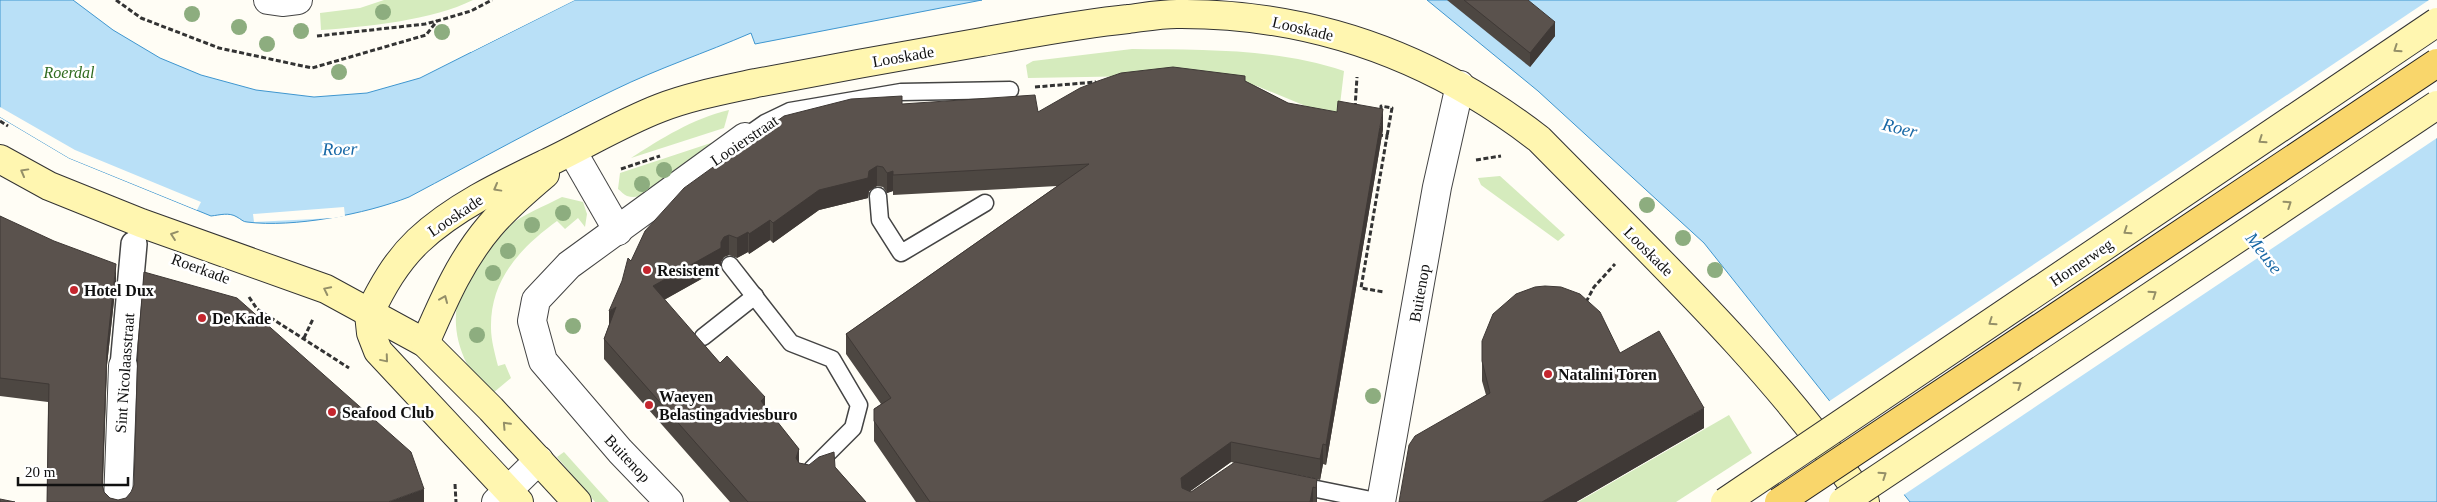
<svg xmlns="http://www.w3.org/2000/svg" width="2437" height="502" viewBox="0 0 2437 502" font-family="Georgia,serif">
  <rect width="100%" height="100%" fill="#fffdf5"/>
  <g fill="#d5ebbd">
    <path d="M 384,0 L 473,0 C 433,20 366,27 321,30 L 320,13 L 360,8 Z"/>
    <path d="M 1132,49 C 1204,50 1275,48 1344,71 L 1339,113 L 1308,107 L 1257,86 L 1199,75 L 1028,78 L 1026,65 L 1033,61 Z"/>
    <path d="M 729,110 L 724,128 L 631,158 C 662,138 692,119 729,110 Z"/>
    <path d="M 720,140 C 702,155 651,205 627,196 C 624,195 621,191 618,189 L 620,173 Z"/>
    <polygon points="1500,176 1565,235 1558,241 1481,185 1478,178"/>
    <path d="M 562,197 L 583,202 L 587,214 L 585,227 L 578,218 L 565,229 L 557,221 C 520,248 490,280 491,328 C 491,340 495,354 498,366 L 505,364 L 511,378 L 493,393 C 485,384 473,375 467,364 C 440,310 465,264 508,227 C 523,214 545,206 562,197 Z"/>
    <polygon points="1729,415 1752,453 1676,502 1578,502"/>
    <polygon points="564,452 609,502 595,502 557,457"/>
  </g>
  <g fill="#b9e0f7" stroke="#3f96cf">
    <path d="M 0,0 L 73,0 L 113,30 L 160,58 L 201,75 L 256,90 L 314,97 L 367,93 L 420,78 L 575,0 L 982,0 L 755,44 L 751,33 C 705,53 659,68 614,90 C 545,123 477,161 409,197 C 366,214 293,228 247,222 C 243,222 241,219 237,217 C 229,212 220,215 211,216 L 69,158 L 0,117 Z"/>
    <polygon points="1427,0 2437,0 2437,502 1910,502 1704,243 1538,91"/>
  </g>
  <g fill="#fffdf5">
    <polygon points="570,0 575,0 471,52 470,49"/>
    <polygon points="2429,0 2437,0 2437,138 1902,496 1828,402"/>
    <polygon points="0,107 75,150 201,202 197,210 69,158 0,117"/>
    <polygon points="344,207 345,216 334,218 254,222 253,214"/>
  </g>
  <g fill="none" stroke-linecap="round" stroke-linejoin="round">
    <g stroke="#444" stroke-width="19">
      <g id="service">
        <polyline points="745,137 765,123 790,111 901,92 1010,90"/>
        <polyline points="878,196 880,220 901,253 985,203"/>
        <polyline points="730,265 791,343 832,359 859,405 853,428 812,469"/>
        <polyline points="703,337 755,296"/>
        <polyline points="1297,485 1381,502"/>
      </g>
    </g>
    <g stroke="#444" stroke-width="28">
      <polyline id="pedestrian" points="123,366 134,244"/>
    </g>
    <g stroke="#444" stroke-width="30">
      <g id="minor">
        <polyline points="268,0 282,2 298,0"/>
        <polyline points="572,151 618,231"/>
        <polyline points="118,502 123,366"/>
        <polyline points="496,502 539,460"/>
        <polyline points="669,502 620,451 543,361 532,321 536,300 569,265 745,137"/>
        <polyline points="1381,502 1437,187 1460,85"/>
      </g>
    </g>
    <g stroke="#333" stroke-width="30">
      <g id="secondary">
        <polyline points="0,159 49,186 141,223 326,289 425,343 491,409 577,502"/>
        <path d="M 369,314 C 382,287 396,262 418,241 C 454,207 503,184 547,163 C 585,145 621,123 660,108 C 691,96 724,90 756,83 C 831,69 907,55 982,42 C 1031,33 1079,24 1128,19 C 1144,17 1161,14 1177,14 C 1312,13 1433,57 1539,139 C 1653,255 1773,367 1865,502"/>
        <polyline points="369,314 371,333 378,351 519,502"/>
        <path d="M 425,343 C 443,302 460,261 490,226 C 506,207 526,190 545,174"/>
      </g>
    </g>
    <g stroke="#333" stroke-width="3" stroke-dasharray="5 2.5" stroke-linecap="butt">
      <polyline points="116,0 141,18 219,48 312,68 426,35 437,21 471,11 492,0"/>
      <polyline points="317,36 425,24 437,21"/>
      <polyline points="1035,87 1096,82"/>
      <polyline points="1355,108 1357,77"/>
      <polyline points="1381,110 1381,106 1392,108 1387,136"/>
      <polyline points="0,121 8,126"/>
      <polyline points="1378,135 1387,136 1361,288 1384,292"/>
      <polyline points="1476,160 1501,156"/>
      <polyline points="621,169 660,156"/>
      <polyline points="249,297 257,309 349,368"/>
      <polyline points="1586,302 1594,287 1615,264"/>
      <polyline points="304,338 313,319"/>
      <polyline points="455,484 456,502"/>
    </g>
    <use href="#service" stroke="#fff" stroke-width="16"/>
    <use href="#pedestrian" stroke="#fff" stroke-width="25"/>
    <use href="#minor" stroke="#fff" stroke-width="28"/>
    <use href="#secondary" stroke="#fff6b0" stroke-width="28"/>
    <g stroke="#333" stroke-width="30" stroke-linecap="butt">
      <g id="secondary-bridge">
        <polyline points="1725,502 2437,22"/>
        <polyline points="1843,502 2437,105"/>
      </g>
    </g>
    <g stroke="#222" stroke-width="30" stroke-linecap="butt">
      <polyline id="primary-bridge" points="1779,502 2437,63"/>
    </g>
    <use href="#secondary-bridge" stroke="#fff6b0" stroke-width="28"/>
    <use href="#primary-bridge" stroke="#f9d66b" stroke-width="28"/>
  </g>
  <g fill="#8dad7f">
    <circle cx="383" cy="12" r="8"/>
    <circle cx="192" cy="14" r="8"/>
    <circle cx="239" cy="27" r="8"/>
    <circle cx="301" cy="31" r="8"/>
    <circle cx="442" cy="32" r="8"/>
    <circle cx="267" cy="44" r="8"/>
    <circle cx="339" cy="72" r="8"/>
    <circle cx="664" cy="170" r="8"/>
    <circle cx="642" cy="184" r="8"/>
    <circle cx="1647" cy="205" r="8"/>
    <circle cx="563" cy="213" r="8"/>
    <circle cx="532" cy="225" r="8"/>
    <circle cx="1683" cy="238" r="8"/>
    <circle cx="508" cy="251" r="8"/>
    <circle cx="1715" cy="270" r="8"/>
    <circle cx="493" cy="273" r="8"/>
    <circle cx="573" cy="326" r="8"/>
    <circle cx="477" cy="335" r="8"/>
    <circle cx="1373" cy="396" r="8"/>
  </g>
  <g fill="#4d4742" fill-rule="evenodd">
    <polygon points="1447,0 1528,0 1555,36 1530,67"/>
    <path d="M 1245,81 L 1288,103 L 1383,129 L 1326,465 L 1323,464 L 1320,480 L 1289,473 L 1317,479 L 1317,502 L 916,502 L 874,441 L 874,409 L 881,404 L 846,354 L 846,334 L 1057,186 L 893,195 L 893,191 L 887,193 L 883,187 L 877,186 L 869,191 L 868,198 L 819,210 L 773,243 L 770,240 L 749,254 L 748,252 L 737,258 L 729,255 L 724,257 L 721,262 L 721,268 L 664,300 L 720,363 L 765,407 L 799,449 L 799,463 L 809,465 L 835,467 L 866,502 L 730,502 L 604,359 L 604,339 L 631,261 L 902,104 L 1038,112 ZM 1231,462 L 1235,463 L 1191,492 L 1190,491 Z"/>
    <polygon points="0,216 116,282 107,365 103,486 104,492 110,498 118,500 424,502 47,502 48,402 0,396"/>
    <polygon points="1482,341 1620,353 1704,428 1576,502 1399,502 1486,395 1482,381"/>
  </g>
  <g fill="#3f3936">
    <polygon points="1555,22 1555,36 1530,67 1530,53"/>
    <polygon points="1383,109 1383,129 1326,465 1326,445"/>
    <polygon points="877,166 877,186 869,191 868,198 819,210 773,243 773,223 819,190 869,171"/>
    <polygon points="893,171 893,191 887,193 887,173"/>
    <polygon points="770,220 770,240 749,254 749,234"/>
    <polygon points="748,232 748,252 737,258 737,238"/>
    <polygon points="729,235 729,255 724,257 721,262 721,242 724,237"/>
    <polygon points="721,248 721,268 653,306 653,286"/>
    <polygon points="116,264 116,282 107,365 102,501 107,348"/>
    <polygon points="616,307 609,331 609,311"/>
    <polygon points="765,397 765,417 761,401"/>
    <polygon points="1704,408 1704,428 1576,502 1542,502"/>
    <polygon points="1231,442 1231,462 1181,498 1181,478"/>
    <polygon points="1323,444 1323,464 1320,480 1320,459"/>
    <polygon points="799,449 799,469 796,458"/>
    <polygon points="1317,479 1317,502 1316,502 1316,488"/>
    <polygon points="1313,487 1313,502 1310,502"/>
    <polygon points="424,489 424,502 388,502"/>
  </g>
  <g fill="#5a524d" stroke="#3f3936">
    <polygon points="1464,0 1528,0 1555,22 1530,53"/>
    <polygon points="1173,67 1245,76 1245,81 1288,103 1337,112 1338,101 1383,109 1326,445 1323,444 1320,459 1231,442 1181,478 1182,488 1191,492 1235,462 1317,479 1316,488 1313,487 1310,502 930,502 874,421 874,409 891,398 846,334 1089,164 893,175 893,171 887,173 883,167 877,166 869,171 868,178 819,190 773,223 770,220 749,234 748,232 737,238 729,235 724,237 721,242 721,248 653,286 720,363 727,356 765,397 761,401 799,449 796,458 799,463 809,465 819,457 834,452 835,467 866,502 748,502 604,339 616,307 609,311 622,281 628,258 631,261 645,231 684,188 784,116 851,99 902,96 902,104 1035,95 1038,112 1080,88 1098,81 1121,73"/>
    <polygon points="0,216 54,241 116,264 107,348 102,484 104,492 110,498 118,500 126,498 131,492 134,485 138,345 144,272 237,298 411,452 424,489 388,502 47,502 49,384 0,378"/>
    <polygon points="1545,286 1561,287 1580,294 1600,312 1620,353 1659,331 1704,408 1542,502 1399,502 1409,445 1415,436 1490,393 1482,361 1482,341 1493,314 1516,294 1535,287"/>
    <polygon points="0,499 15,502 0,502"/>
  </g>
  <defs><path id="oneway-chevron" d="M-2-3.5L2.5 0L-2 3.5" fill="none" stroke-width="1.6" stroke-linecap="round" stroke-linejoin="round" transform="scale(1.25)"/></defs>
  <g stroke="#948f68">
    <use href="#oneway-chevron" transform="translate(2397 49) rotate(146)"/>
    <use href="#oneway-chevron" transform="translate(2262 140) rotate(146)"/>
    <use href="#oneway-chevron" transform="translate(24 172) rotate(-151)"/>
    <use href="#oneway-chevron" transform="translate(497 188) rotate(151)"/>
    <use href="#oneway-chevron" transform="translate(2288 204) rotate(-34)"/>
    <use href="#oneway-chevron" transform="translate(2127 231) rotate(146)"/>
    <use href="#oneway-chevron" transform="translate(174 235) rotate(-161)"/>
    <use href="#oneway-chevron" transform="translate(327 290) rotate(-154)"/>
    <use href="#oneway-chevron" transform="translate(2153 294) rotate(-34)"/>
    <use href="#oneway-chevron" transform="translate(444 299) rotate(-67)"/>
    <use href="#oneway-chevron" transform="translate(1992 322) rotate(146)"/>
    <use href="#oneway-chevron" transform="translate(385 359) rotate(50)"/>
    <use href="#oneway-chevron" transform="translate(2018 385) rotate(-34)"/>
    <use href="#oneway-chevron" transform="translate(506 425) rotate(-133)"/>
    <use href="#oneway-chevron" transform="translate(1883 475) rotate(-34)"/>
  </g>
  <g fill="#c4262e" stroke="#fff" stroke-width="2">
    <circle cx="647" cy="270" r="5"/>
    <circle cx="74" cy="290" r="5"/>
    <circle cx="202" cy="318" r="5"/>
    <circle cx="1548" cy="374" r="5"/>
    <circle cx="649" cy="405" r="5"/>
    <circle cx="332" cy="412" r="5"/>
  </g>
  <g text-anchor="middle" stroke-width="5" stroke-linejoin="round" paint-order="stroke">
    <g font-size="16" fill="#111" stroke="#fff">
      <text transform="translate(1303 28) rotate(13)" y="6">Looskade</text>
      <text transform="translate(903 56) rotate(-10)" y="6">Looskade</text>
      <text transform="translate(744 140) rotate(-34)" y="6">Looierstraat</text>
      <text transform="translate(455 215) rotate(-34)" y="6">Looskade</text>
      <text transform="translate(1649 251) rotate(45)" y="6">Looskade</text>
      <text transform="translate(2081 262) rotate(-34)" y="6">Hornerweg</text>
      <text transform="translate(201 268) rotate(20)" y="6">Roerkade</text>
      <text transform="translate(1419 293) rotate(-80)" y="6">Buitenop</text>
      <text transform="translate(124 373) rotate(-86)" y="6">Sint Nicolaasstraat</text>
      <text transform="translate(628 458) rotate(47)" y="6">Buitenop</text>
    </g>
    <g font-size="16" font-style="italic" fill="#2f6b1f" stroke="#fff">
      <text x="69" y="78">Roerdal</text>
    </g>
    <g font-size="16" font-weight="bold" fill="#111" stroke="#fff" text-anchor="start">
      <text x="657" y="276">Resistent</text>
      <text x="84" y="296">Hotel Dux</text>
      <text x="212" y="324">De Kade</text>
      <text x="1558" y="380">Natalini Toren</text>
      <text x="659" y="402">Waeyen<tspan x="659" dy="18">Belastingadviesburo</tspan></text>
      <text x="342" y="418">Seafood Club</text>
    </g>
    <g font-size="18" font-style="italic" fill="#1768a6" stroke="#fff">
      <text transform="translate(1900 128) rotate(14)" y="6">Roer</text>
      <text transform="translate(340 149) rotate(-1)" y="6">Roer</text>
      <text transform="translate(2264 253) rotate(52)" y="6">Meuse</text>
    </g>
  </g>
  <path d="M18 477v8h110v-8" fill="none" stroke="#111111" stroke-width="2.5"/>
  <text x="25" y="477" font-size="15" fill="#111111" stroke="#ffffff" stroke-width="4" paint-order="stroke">20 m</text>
</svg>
